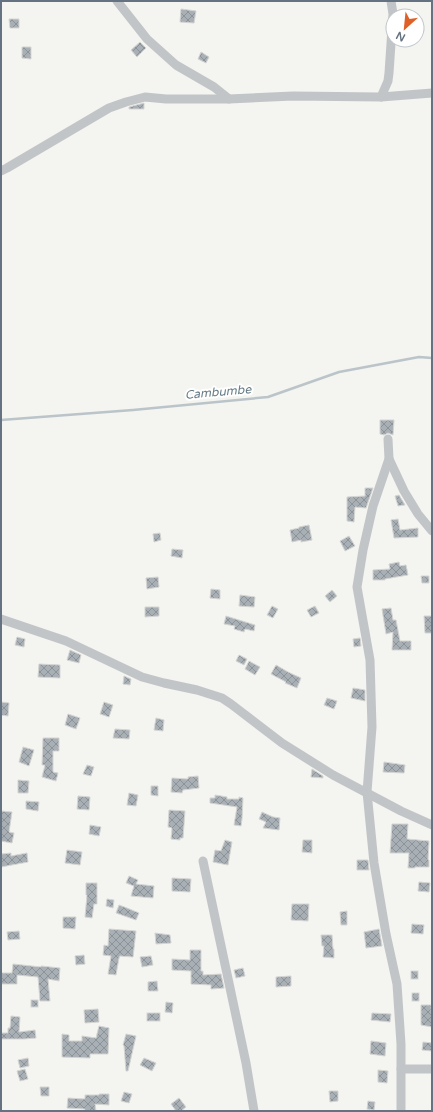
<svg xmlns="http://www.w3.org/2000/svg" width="433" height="1112" viewBox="0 0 433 1112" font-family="'Varela Round',sans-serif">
  <defs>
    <pattern id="building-cross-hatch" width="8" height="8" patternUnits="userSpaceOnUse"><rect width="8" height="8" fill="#a8afb5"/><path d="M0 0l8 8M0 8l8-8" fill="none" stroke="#8c9399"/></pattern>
  </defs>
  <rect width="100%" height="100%" fill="#f4f4f0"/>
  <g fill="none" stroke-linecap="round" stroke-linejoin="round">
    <polyline stroke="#bac4c9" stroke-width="2.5" points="1,420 133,410 268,397 339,372 419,357 432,358"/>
  </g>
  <g fill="url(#building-cross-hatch)" stroke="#d5d5d3">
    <polygon points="181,9 196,11 194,23 180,22"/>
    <polygon points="9,19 19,19 19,28 10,28"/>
    <polygon points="140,42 146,48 137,57 131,50"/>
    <polygon points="22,47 31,47 31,59 22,58"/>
    <polygon points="201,52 209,57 206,63 198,59"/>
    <polygon points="144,103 144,109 129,109 129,107"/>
    <polygon points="380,420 394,420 393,435 388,433 384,435 380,434"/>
    <polygon points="365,488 373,488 366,508 355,507 354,522 347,521 347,497 365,496"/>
    <polygon points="399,495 405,505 398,506 395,496"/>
    <polygon points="398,519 400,530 418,528 418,537 394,538 391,520"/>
    <polygon points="309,525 312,540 301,542 301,540 292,542 290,530 299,528 299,527"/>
    <polygon points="160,533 161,540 154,542 153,534"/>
    <polygon points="349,536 355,546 345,551 340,541"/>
    <polygon points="172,549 183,550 182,558 171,556"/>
    <polygon points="399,562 400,566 406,565 408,575 385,579 385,580 373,580 373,570 390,569 389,564"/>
    <polygon points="421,576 429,576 429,583 422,583"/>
    <polygon points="158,577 159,587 147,589 146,578"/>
    <polygon points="211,589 220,590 220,599 210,598"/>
    <polygon points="332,590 337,596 330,602 325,596"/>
    <polygon points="240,595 255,597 254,607 239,606"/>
    <polygon points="272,606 278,609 273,618 267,615"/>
    <polygon points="315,606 319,613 311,617 307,610"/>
    <polygon points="145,607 159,607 159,616 145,617"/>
    <polygon points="391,608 393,620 396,620 400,641 411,641 411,650 392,650 393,632 386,634 382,609"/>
    <polygon points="226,616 255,625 254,631 245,629 244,632 234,629 235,626 224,624"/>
    <polygon points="424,616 432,616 432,633 425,633"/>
    <polygon points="17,637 25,639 24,647 15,645"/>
    <polygon points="360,638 361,646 354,647 353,639"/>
    <polygon points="70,650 81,655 79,663 67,660"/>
    <polygon points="239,655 247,659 244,665 236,661"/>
    <polygon points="249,661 260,667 255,675 245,669"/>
    <polygon points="39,664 60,665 60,678 38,677"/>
    <polygon points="276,665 288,672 301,678 297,688 285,683 286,682 271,674"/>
    <polygon points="124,676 131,679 130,685 123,684"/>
    <polygon points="353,688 365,690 365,701 351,698"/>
    <polygon points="327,698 337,701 334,709 324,705"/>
    <polygon points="1,702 9,703 8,716 1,715"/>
    <polygon points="104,702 113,705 109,717 100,714"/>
    <polygon points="68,714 80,718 76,729 65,725"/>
    <polygon points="156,718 164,720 163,731 154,730"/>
    <polygon points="115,729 130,730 129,739 113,738"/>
    <polygon points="43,738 59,738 59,751 53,751 53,772 58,773 56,781 42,777 45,765 42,765"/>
    <polygon points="23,747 34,750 29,766 19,762"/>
    <polygon points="384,762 405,765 404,773 383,772"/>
    <polygon points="87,765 94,767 91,776 83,774"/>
    <polygon points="312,769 323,776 323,778 311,777"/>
    <polygon points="198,776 199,788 183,790 182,793 171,792 172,778 188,779 188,777"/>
    <polygon points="18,780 29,781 28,793 18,793"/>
    <polygon points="151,786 158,786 158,796 151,795"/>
    <polygon points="129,793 138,795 136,806 127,805"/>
    <polygon points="215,795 227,797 227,799 239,799 239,797 243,798 242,819 241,826 234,825 237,807 210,803 210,798 215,798"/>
    <polygon points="78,796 90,797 89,810 77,809"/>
    <polygon points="26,801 39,802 38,811 26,809"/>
    <polygon points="169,810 185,811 183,838 180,838 180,840 171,839 172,828 168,827"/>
    <polygon points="1,811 12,812 9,832 14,833 12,843 1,841"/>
    <polygon points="262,812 273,817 280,818 279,830 263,828 266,822 259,819"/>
    <polygon points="392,824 408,824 407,839 429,841 428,860 429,860 429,867 415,867 415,868 408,868 409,853 390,853"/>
    <polygon points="90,825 101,827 99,836 89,834"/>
    <polygon points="225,840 232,842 228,865 213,862 215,850 221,851"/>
    <polygon points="303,840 312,840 312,853 302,852"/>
    <polygon points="67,850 82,852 80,865 65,863"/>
    <polygon points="11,853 11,856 27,853 28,862 1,867 1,854"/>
    <polygon points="357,860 368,860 369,870 357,870"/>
    <polygon points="129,876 138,880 136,884 154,886 153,898 131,896 134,886 126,883"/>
    <polygon points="172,878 191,879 190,892 172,891"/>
    <polygon points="419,882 430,883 429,892 418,891"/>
    <polygon points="86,883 97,883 97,904 94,904 92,918 85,917 87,895 86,895"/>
    <polygon points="107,899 114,900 113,908 106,906"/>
    <polygon points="292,904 309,904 308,921 291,920"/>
    <polygon points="119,905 127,908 139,913 136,920 116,913"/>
    <polygon points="347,911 347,925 341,925 340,912"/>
    <polygon points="63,917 76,917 75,929 63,928"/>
    <polygon points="412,924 424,925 423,934 411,933"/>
    <polygon points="109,929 136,931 133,957 120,956 119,958 116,975 108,974 111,956 103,955 104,945 108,946"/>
    <polygon points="379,929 382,946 366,948 364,932"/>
    <polygon points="19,931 20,939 8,940 7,932"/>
    <polygon points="155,933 170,935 171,943 156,944"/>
    <polygon points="321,935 332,935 333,949 334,949 334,958 323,957 324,946 322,946"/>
    <polygon points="190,950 201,950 201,971 203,971 203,975 221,974 224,988 211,989 211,985 191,984 191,971 172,970 172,959 190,960"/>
    <polygon points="84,955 85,964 76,965 75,956"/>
    <polygon points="151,956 153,965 142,967 140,957"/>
    <polygon points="13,964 41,967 41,966 60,968 59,981 48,979 50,1001 40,1001 38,977 17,975 17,984 1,984 1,973 12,973"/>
    <polygon points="243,968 245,976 236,978 234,970"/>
    <rect x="411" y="971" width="7" height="8"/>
    <polygon points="291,976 291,986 276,987 276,977"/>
    <polygon points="157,981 158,991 148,991 148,982"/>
    <rect x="412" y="993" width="7" height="8"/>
    <rect x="31" y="1000" width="7" height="7"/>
    <polygon points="166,1002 173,1003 172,1013 165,1012"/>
    <polygon points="421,1005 431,1005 432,1027 421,1025"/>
    <polygon points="98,1009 99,1022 85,1023 84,1010"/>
    <rect x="147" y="1013" width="13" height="8"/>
    <polygon points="372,1013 391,1014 390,1022 371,1020"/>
    <polygon points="11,1016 20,1017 19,1032 35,1030 36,1038 24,1039 1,1039 1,1033 8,1033 8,1028 10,1028"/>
    <polygon points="99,1026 109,1028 108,1054 90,1054 90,1058 62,1057 62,1034 69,1035 69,1041 82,1041 82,1036 96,1038"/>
    <polygon points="126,1034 136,1036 128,1071 126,1071 124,1046 123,1045"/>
    <polygon points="371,1041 386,1043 385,1056 370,1054"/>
    <polygon points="423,1042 432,1043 432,1051 422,1050"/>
    <polygon points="28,1058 29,1066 20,1068 18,1060"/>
    <polygon points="144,1058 156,1063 152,1071 140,1065"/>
    <polygon points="25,1069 28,1079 20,1081 17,1071"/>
    <polygon points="378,1070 388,1071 387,1083 378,1082"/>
    <polygon points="40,1087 49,1087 49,1096 41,1096"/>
    <polygon points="329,1091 338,1091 338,1101 330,1102"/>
    <polygon points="124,1092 132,1094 129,1103 121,1101"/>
    <polygon points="99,1094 109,1094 109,1105 95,1104 96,1111 85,1111 85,1109 67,1108 68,1098 85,1099 85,1095 99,1095"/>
    <polygon points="179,1098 186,1107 181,1111 176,1111 171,1104"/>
    <polygon points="368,1101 375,1102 374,1110 367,1109"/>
  </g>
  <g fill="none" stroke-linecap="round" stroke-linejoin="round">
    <g stroke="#c2c5c8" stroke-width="9">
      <polyline points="117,1 147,39 176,65 214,87 229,99"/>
      <polyline points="381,97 388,81 389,73 393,14 391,1"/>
      <polyline points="1,171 7,168 109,108 126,102 145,97 166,99 229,99 293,96 381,97 432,93"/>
      <polyline points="388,439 389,459 373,506 363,550 357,587 370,660 372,727 367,792 374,863 386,934 397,984 401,1044 401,1111"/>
      <polyline points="389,459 404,491 418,514 432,531"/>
      <polyline points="1,619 66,641 142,677 164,683 197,690 222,698 231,704 282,743 333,775 401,811 432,825"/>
      <polyline points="203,861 246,1063 254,1111"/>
      <polyline points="401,1069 432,1069"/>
    </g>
  </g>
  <g text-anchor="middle" stroke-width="4" stroke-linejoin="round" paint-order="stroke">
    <g font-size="12" font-style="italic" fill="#647a85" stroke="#fff">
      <text transform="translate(218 392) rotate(-5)" y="4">Cambumbe</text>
    </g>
  </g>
  <rect width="433" height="1112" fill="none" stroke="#647281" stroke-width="4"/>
  <g transform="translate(405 28) rotate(207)"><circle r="19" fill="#ffffff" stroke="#c1c7cd"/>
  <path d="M0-3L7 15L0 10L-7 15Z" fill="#df6026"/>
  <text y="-6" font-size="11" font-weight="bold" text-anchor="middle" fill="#647281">N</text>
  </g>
</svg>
